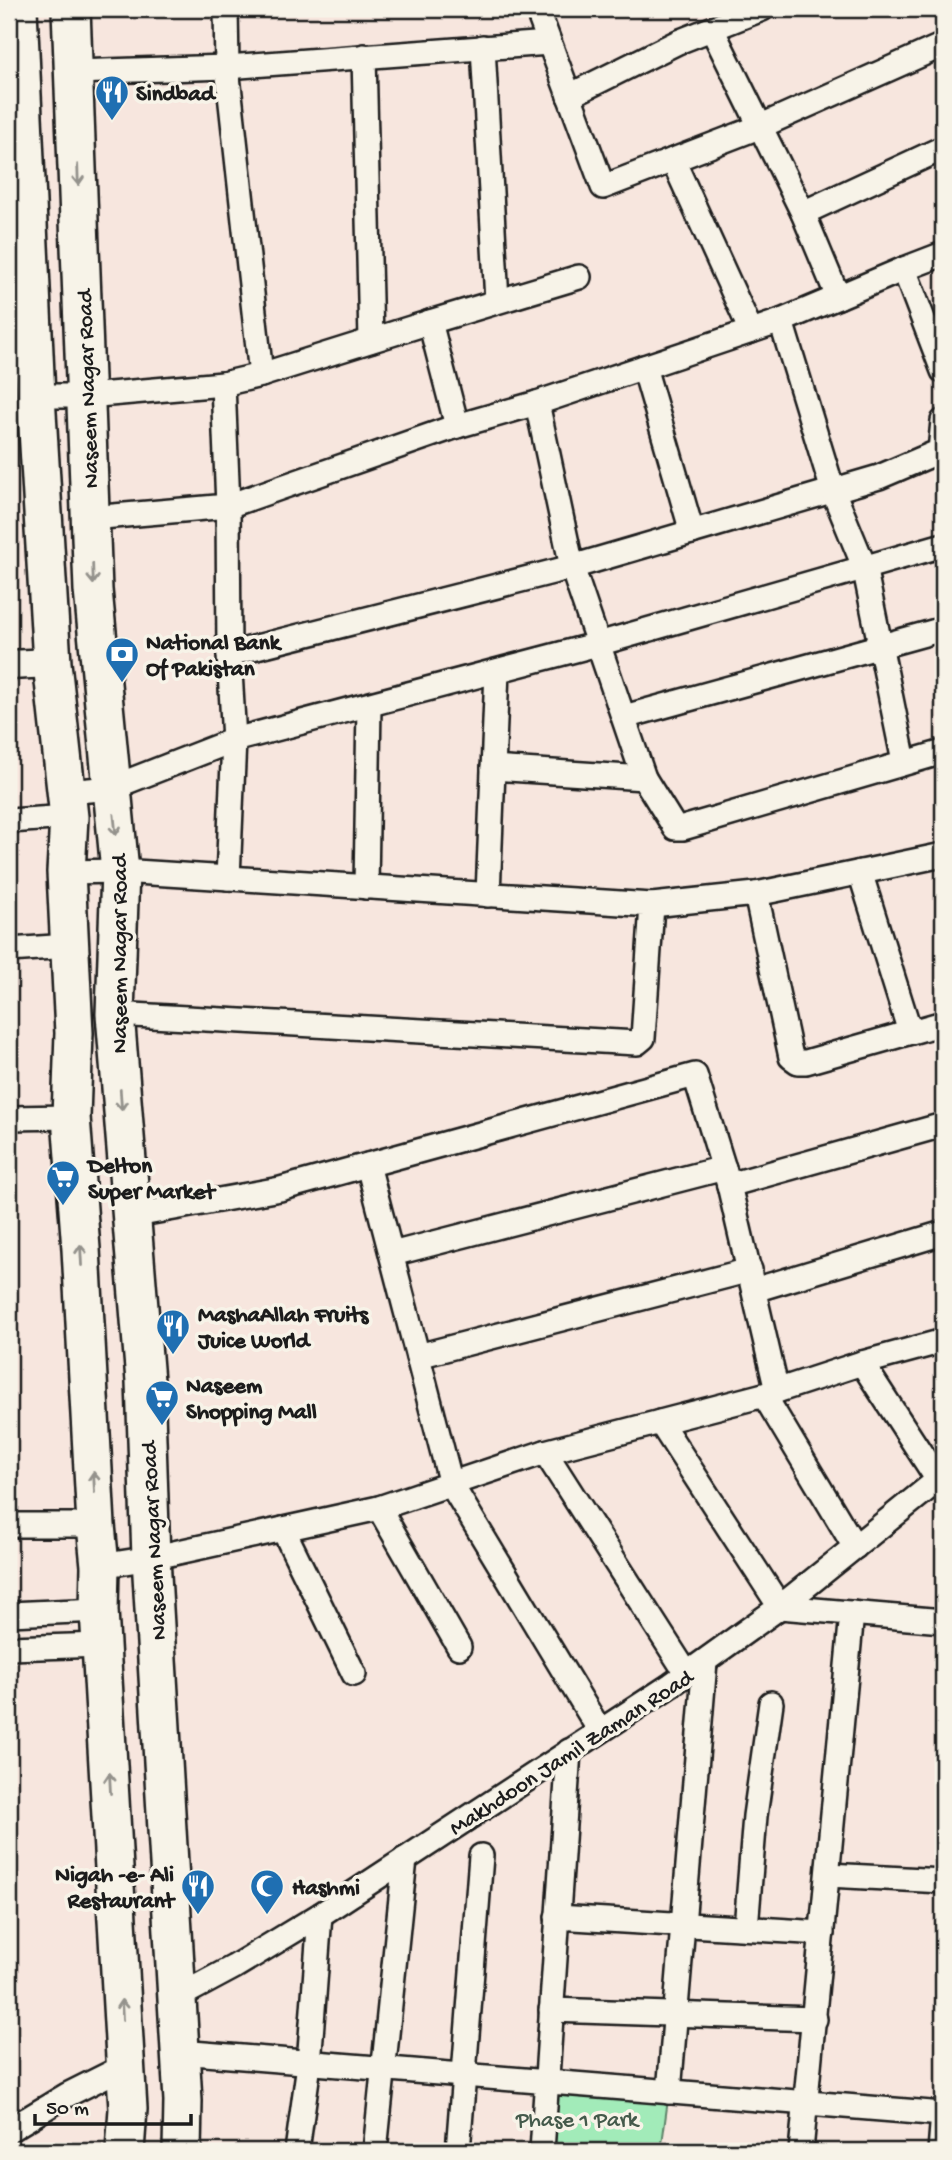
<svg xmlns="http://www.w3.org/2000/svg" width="952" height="2160" viewBox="0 0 952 2160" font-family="'Gochi Hand',sans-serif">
  <rect width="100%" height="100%" fill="#f7e6de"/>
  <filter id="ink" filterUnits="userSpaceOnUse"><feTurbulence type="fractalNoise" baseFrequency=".0143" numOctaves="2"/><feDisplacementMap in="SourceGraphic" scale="14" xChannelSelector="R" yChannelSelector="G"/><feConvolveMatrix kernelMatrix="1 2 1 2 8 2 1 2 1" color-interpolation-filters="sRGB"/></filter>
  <g filter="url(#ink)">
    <polygon fill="#a2ebb9" stroke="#5f846a" stroke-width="2" points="545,2082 669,2092 661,2151 542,2151"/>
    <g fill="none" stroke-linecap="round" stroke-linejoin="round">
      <g stroke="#1c1c1c" stroke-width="28">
        <g id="minor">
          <polyline points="226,9 227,67 261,375"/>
          <polyline points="537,9 603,187 759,127 943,45"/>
          <polyline points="712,29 803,213 838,297 904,269 943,371"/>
          <polyline points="483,47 497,301"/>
          <polyline points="364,56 371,340"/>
          <polyline points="74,72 227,67 549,43"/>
          <polyline points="569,96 678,42 762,9"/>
          <polyline points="673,160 751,331"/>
          <polyline points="803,213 943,148"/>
          <polyline points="904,269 943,254"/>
          <polyline points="781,321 838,297"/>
          <polyline points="430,322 579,277"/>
          <polyline points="644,367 692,532"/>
          <polyline points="223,384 228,506 229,654 234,740 228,878"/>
          <polyline points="36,396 87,396 223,384 261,375 430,322 457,426"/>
          <polyline points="537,403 572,567 879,477 940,451 943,421"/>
          <polyline points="91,518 228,506 457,426 537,403 781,321 833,491 864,566 904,762"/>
          <polyline points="229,654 572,567 644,778 675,828 683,828 943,752"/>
          <polyline points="624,717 943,629"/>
          <polyline points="493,768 644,778"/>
          <polyline points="67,792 111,788 234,740 598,644 943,545"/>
          <polyline points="9,821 69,817"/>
          <polyline points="66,872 120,871 652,905 643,1038 637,1043 115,1014"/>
          <polyline points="860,872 910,1032"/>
          <polyline points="366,887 369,706"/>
          <polyline points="756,894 791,1057 798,1062 806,1062 943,1023"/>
          <polyline points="488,895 497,671"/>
          <polyline points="652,905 756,894 943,855"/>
          <polyline points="9,950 69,946"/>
          <polyline points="9,1118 71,1117"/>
          <polyline points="368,1165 451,1484 600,1731"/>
          <polyline points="729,1185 943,1125"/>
          <polyline points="130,1216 280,1189 695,1075 729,1185 777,1391"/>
          <polyline points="392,1254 724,1168"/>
          <polyline points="754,1290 943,1233"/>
          <polyline points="418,1356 750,1270"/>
          <polyline points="862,1363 938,1480"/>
          <polyline points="764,1395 855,1547"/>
          <polyline points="660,1422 780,1607 943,1621"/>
          <polyline points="545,1452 687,1674"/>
          <polyline points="379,1508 459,1647"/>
          <polyline points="9,1525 96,1525"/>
          <polyline points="283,1529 354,1674"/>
          <polyline points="100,1566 151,1558 379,1508 545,1452 764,1395 862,1363 943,1341"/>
          <polyline points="9,1614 99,1610"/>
          <polyline points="9,1648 102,1645"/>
          <polyline points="828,1875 943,1881"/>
          <polyline points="557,1917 822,1933"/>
          <polyline points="746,1928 755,1816 771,1703"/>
          <polyline points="178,1997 234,1967 320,1915 671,1685 780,1607 943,1476"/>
          <polyline points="551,2010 815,2019"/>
          <polyline points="180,2052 943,2114"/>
          <polyline points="669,2092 705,1662"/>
          <polyline points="9,2130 67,2095 125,2066"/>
          <polyline points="297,2151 309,2064 320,1915"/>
          <polyline points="375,2151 405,1859"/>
          <polyline points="458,2151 481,1856"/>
          <polyline points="542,2151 569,1751"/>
          <polyline points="801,2151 852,1613"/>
          <polyline points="940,2151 943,2113"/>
        </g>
      </g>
      <g stroke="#1c1c1c" stroke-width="33">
        <polyline id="tertiary" points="9,665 52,663"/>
      </g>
      <g stroke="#1c1c1c" stroke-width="42">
        <g id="primary">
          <polyline points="18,9 36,396 52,663 69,817 66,872 74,1033 71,1117 81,1249 96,1525 100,1566 99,1610 128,2109 125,2151"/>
          <polyline points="71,9 93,590 120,871 115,1014 145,1381 151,1558 183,2101 182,2151"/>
        </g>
      </g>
      <use href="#minor" stroke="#f7f3e8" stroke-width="23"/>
      <use href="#tertiary" stroke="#f7f3e8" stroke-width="28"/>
      <use href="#primary" stroke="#f7f3e8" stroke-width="37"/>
    </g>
    <defs><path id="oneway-shaft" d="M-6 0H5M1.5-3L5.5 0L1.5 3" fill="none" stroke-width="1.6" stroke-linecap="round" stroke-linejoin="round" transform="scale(1.75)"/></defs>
    <g stroke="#94928c">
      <use href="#oneway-shaft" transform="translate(78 175) rotate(88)"/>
      <use href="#oneway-shaft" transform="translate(93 574) rotate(88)"/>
      <use href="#oneway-shaft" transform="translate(115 825) rotate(84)"/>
      <use href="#oneway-shaft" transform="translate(121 1100) rotate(86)"/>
      <use href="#oneway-shaft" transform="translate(81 1255) rotate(-93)"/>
      <use href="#oneway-shaft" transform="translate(94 1482) rotate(-93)"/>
      <use href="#oneway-shaft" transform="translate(110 1783) rotate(-93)"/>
      <use href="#oneway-shaft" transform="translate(122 2010) rotate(-93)"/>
    </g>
  </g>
  <defs>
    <g id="restaurant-pin" transform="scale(1.75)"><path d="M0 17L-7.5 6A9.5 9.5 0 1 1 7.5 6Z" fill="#1f6fb2" stroke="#f7f3e8"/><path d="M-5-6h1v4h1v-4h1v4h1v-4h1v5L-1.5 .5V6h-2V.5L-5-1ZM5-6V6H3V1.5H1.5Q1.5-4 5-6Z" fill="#fff"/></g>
    <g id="bank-pin" transform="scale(1.75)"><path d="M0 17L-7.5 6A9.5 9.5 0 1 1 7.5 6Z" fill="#1f6fb2" stroke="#f7f3e8"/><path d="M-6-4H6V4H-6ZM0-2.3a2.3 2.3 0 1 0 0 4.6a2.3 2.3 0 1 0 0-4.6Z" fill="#fff"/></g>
    <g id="supermarket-pin" transform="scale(1.75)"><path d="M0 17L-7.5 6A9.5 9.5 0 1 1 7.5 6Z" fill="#1f6fb2" stroke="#f7f3e8"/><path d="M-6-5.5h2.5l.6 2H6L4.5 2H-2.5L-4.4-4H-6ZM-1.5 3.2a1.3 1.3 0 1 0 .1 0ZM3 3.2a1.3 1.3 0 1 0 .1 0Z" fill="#fff"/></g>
    <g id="mosque-pin" transform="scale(1.75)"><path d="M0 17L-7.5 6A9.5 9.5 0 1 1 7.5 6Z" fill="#1f6fb2" stroke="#f7f3e8"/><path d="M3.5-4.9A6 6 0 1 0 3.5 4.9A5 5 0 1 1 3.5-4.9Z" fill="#fff"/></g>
  </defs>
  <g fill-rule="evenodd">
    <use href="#restaurant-pin" x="112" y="92"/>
    <use href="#bank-pin" x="122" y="654"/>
    <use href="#supermarket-pin" x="63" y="1177"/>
    <use href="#restaurant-pin" x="173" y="1326"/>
    <use href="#supermarket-pin" x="162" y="1397"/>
    <use href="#restaurant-pin" x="198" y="1886"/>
    <use href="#mosque-pin" x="267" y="1886"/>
  </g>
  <g text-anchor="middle" stroke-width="7" stroke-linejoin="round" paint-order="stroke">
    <g font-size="23" font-weight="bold" fill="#1c1c1c" stroke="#f7f3e8" text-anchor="start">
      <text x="136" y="100">Sindbad</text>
      <text x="146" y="649">National Bank<tspan x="146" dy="26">Of Pakistan</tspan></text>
      <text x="88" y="1172">Delton<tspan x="88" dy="26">Super Market</tspan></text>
      <text x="198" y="1321">MashaAllah Fruits<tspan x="198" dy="26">Juice World</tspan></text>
      <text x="186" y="1392">Naseem<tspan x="186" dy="26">Shopping Mall</tspan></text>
      <text x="174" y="1881" text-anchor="end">Nigah -e- Ali<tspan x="174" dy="26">Restaurant</tspan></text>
      <text x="292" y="1894">Hashmi</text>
    </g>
    <g font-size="23" fill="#1c1c1c" stroke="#f7f3e8">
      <text transform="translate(86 389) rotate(-92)" y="8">Naseem Nagar Road</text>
      <text transform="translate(118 954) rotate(-90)" y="8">Naseem Nagar Road</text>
      <text transform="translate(152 1541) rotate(-93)" y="8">Naseem Nagar Road</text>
      <text transform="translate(570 1751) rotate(-33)" y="8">Makhdoon Jamil Zaman Road</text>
    </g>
    <g font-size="23" fill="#445a4b" stroke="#f7f3e8">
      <text x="577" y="2126">Phase 1 Park</text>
    </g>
  </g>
  <rect width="952" height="2160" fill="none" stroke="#f7f3e8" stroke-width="35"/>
  <rect x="18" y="18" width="917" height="2125" fill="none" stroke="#1c1c1c" stroke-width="2.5" filter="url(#ink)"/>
  <path d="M35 2114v10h156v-10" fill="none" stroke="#1c1c1c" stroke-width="3.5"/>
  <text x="46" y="2114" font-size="21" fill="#1c1c1c" stroke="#f7f3e8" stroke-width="5" paint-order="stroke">50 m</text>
</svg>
